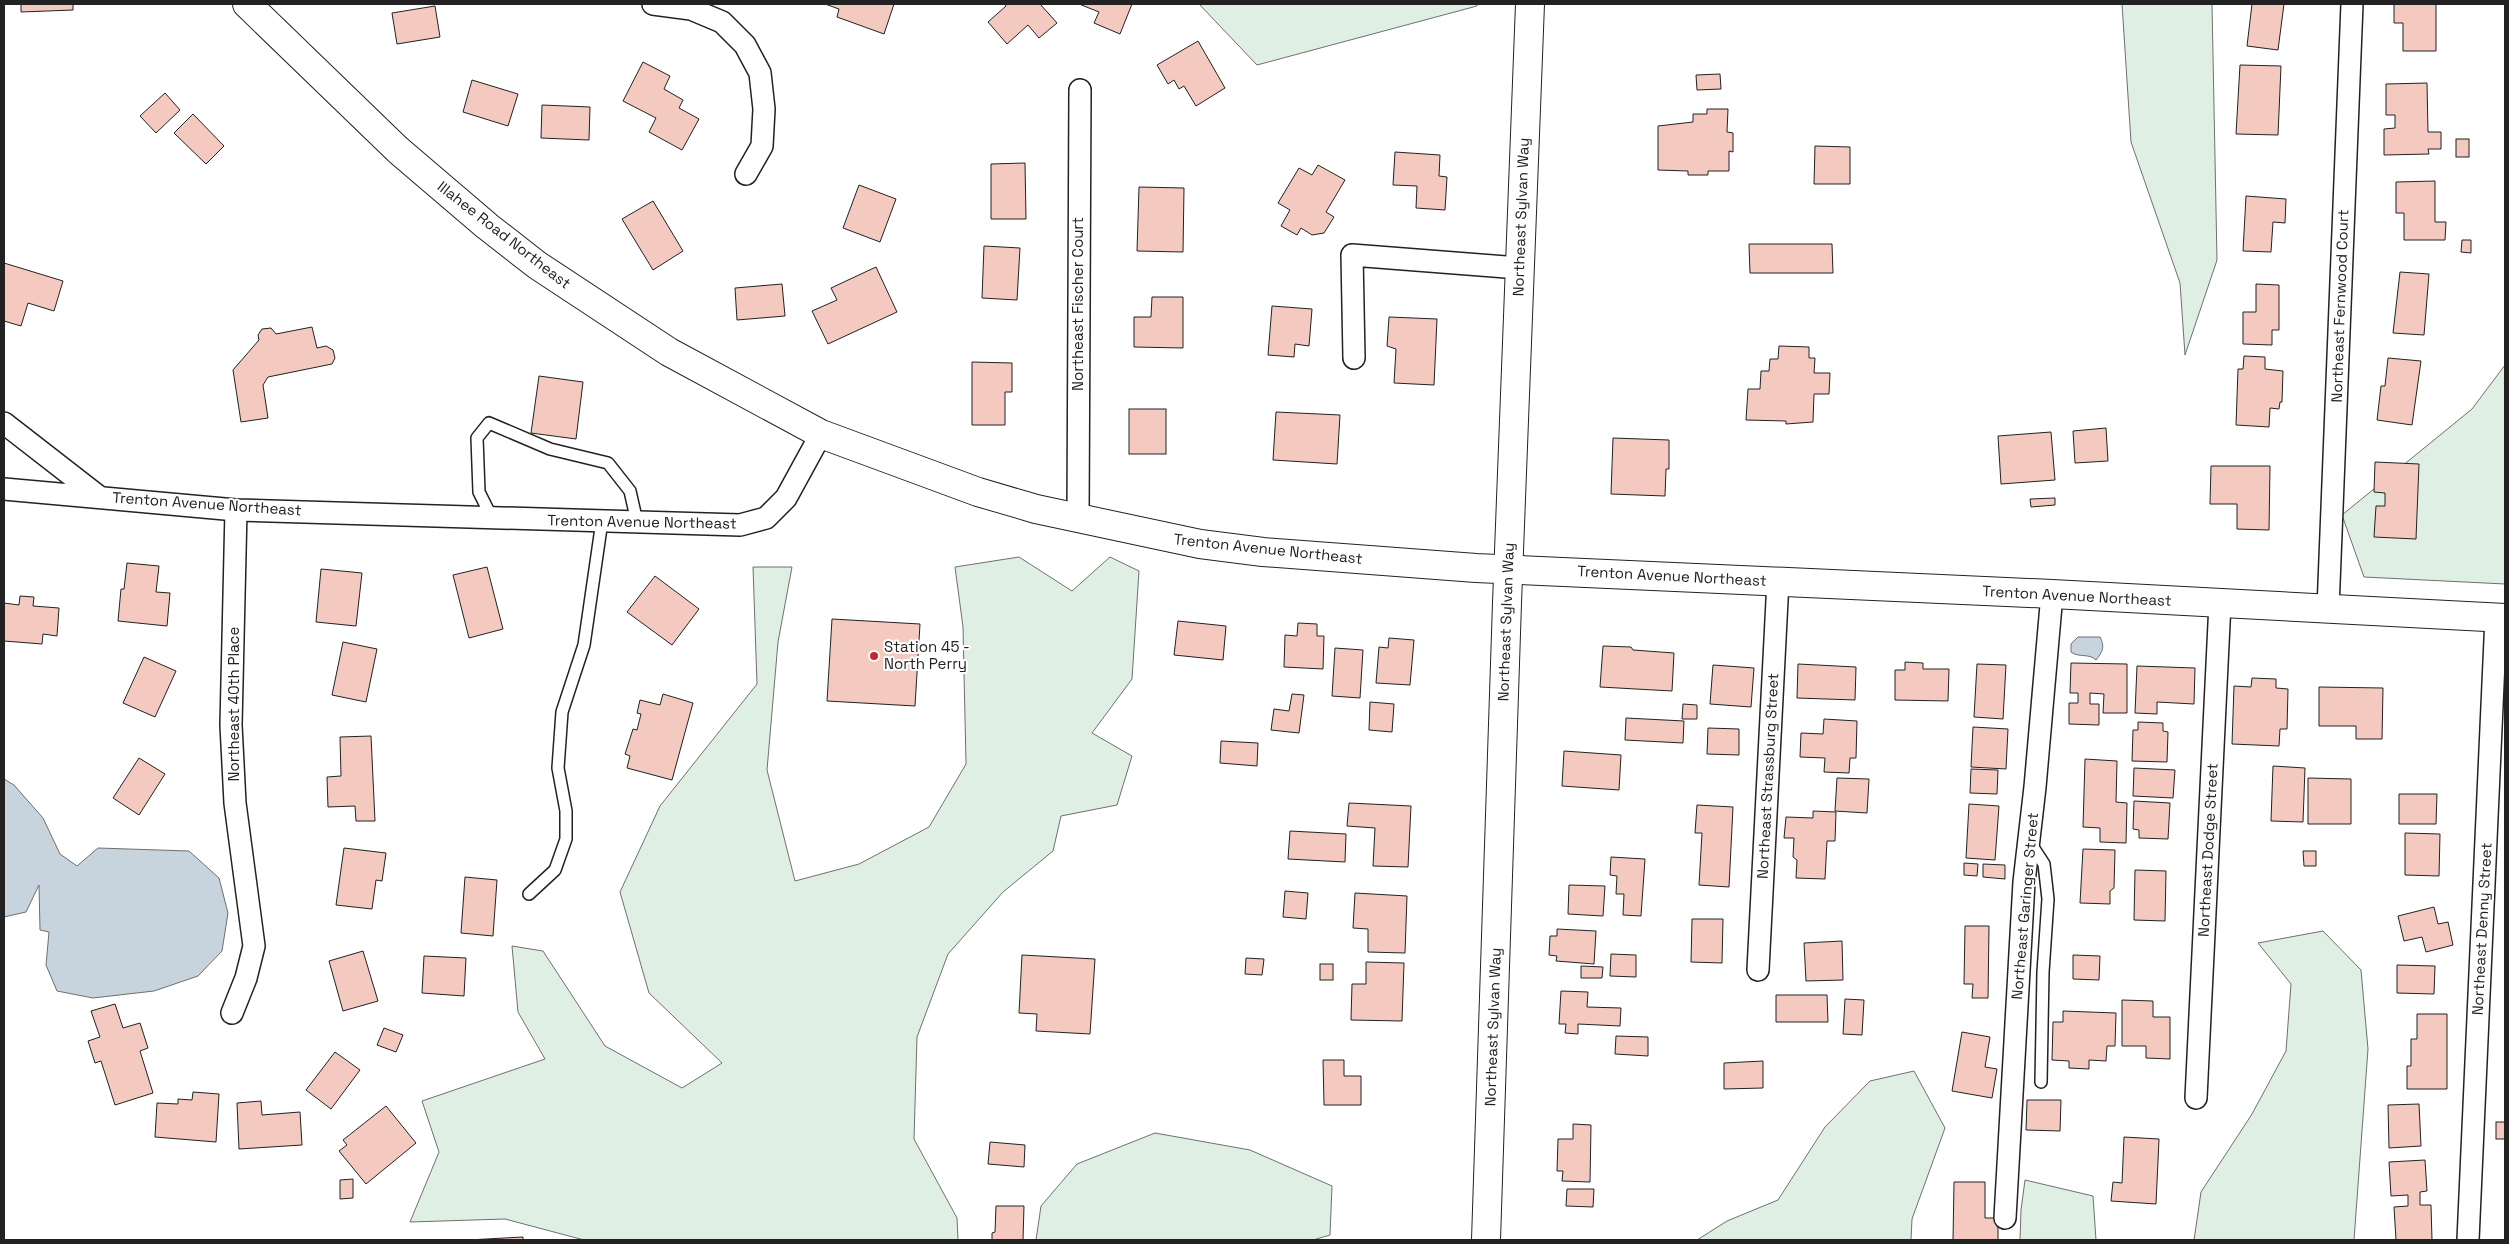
<svg xmlns="http://www.w3.org/2000/svg" width="2509" height="1244" viewBox="0 0 2509 1244" font-family="'Space Grotesk',sans-serif">
  <rect width="100%" height="100%" fill="#fff"/>
  <g fill="#e0efe3" stroke="#6f6f6f">
    <polygon points="1199,4 1477,4 1477,6 1257,65"/>
    <polygon points="2122,4 2212,4 2217,260 2185,355 2180,283 2131,142"/>
    <polygon points="2505,365 2505,584 2364,577 2342,515 2472,409"/>
    <polygon points="1019,557 1072,591 1110,557 1139,571 1132,679 1092,733 1132,756 1117,805 1061,816 1053,851 1003,892 948,954 917,1037 914,1139 957,1218 958,1240 584,1240 505,1219 410,1222 439,1152 422,1101 545,1059 518,1012 512,946 543,951 605,1046 682,1088 722,1063 649,993 620,892 660,806 757,684 753,567 792,567 778,642 767,770 795,881 859,864 929,827 966,764 963,627 955,567"/>
    <polygon points="2323,931 2361,970 2368,1049 2354,1240 2194,1240 2201,1192 2252,1114 2286,1051 2291,984 2258,943"/>
    <polygon points="1914,1071 1945,1128 1912,1219 1911,1240 1697,1240 1727,1221 1778,1200 1825,1127 1870,1081"/>
    <polygon points="1155,1133 1250,1150 1332,1186 1330,1235 1313,1240 1036,1240 1041,1206 1077,1164"/>
    <polygon points="2025,1180 2093,1196 2096,1240 2020,1240 2021,1210"/>
  </g>
  <g fill="#c7d3dd" stroke="#6f6f6f">
    <path d="M 2078,637 L 2100,637 C 2105,647 2103,651 2096,660 C 2089,653 2079,658 2071,652 L 2071,644 Z"/>
    <polygon points="4,779 14,785 43,818 60,854 77,866 98,848 189,851 219,878 228,913 222,951 198,976 154,991 93,998 57,991 46,965 49,932 40,930 39,885 26,912 4,917"/>
  </g>
  <g fill="#f3c9c0" stroke="#222">
    <polygon points="21,4 73,4 73,10 21,12"/>
    <polygon points="825,4 894,4 884,34 837,17 839,9"/>
    <polygon points="1005,4 1040,4 1057,23 1039,38 1028,25 1007,44 988,22 1006,6"/>
    <polygon points="1079,4 1132,4 1120,34 1094,23 1099,12"/>
    <polygon points="2252,4 2284,4 2278,50 2247,46"/>
    <polygon points="2394,4 2436,4 2436,51 2403,51 2403,23 2394,23"/>
    <polygon points="435,6 440,37 397,44 392,13"/>
    <polygon points="1198,41 1225,88 1196,106 1184,86 1179,89 1174,80 1168,84 1157,65"/>
    <polygon points="643,62 670,76 664,89 683,100 679,108 699,119 682,150 649,132 656,118 623,101"/>
    <polygon points="2240,65 2281,66 2278,135 2236,134"/>
    <polygon points="1720,74 1721,89 1697,90 1696,75"/>
    <polygon points="472,80 518,94 508,126 463,112"/>
    <polygon points="2427,83 2428,132 2441,132 2441,149 2428,149 2429,154 2384,155 2384,129 2395,128 2395,115 2386,115 2386,84"/>
    <polygon points="165,93 180,110 156,133 140,116"/>
    <polygon points="542,105 590,107 589,140 541,138"/>
    <polygon points="1707,109 1728,109 1727,132 1733,133 1733,152 1729,151 1729,171 1708,171 1708,175 1688,175 1688,171 1658,170 1658,126 1693,122 1693,114 1707,114"/>
    <polygon points="193,114 224,146 206,164 174,133"/>
    <rect x="2456" y="139" width="13" height="18"/>
    <polygon points="1815,146 1850,147 1850,184 1814,184"/>
    <polygon points="1395,152 1440,155 1439,176 1447,177 1445,210 1416,208 1417,186 1393,185"/>
    <polygon points="1025,163 1026,219 991,219 991,164"/>
    <polygon points="1318,165 1345,180 1326,212 1334,217 1324,233 1312,235 1301,228 1297,235 1281,226 1290,210 1278,203 1299,168 1312,175"/>
    <polygon points="2435,181 2435,222 2446,222 2445,240 2404,240 2404,213 2396,213 2396,182"/>
    <polygon points="859,185 896,199 880,242 843,228"/>
    <polygon points="1139,187 1184,188 1183,252 1137,251"/>
    <polygon points="2246,196 2286,199 2285,223 2273,222 2271,252 2243,251"/>
    <polygon points="653,201 683,251 653,270 622,219"/>
    <polygon points="2462,240 2471,240 2471,253 2461,252"/>
    <polygon points="1749,244 1832,244 1833,273 1750,273"/>
    <polygon points="984,246 1020,248 1017,300 982,298"/>
    <polygon points="4,263 63,281 54,311 28,303 21,326 4,321"/>
    <polygon points="876,267 897,312 828,344 812,311 837,300 831,288"/>
    <polygon points="2400,272 2429,274 2424,335 2393,333"/>
    <polygon points="782,284 785,316 737,320 735,288"/>
    <polygon points="2256,284 2279,285 2279,330 2272,330 2272,345 2243,344 2243,312 2256,312"/>
    <polygon points="1152,297 1183,297 1183,348 1134,347 1134,317 1151,317"/>
    <polygon points="1272,306 1312,309 1309,346 1295,344 1294,357 1268,355"/>
    <polygon points="1389,317 1437,319 1434,385 1394,383 1396,349 1387,346"/>
    <polygon points="312,327 317,348 326,346 333,350 335,358 332,364 268,377 263,385 268,418 241,422 233,370 259,340 258,335 262,329 271,328 276,334"/>
    <polygon points="1779,346 1809,347 1809,358 1815,358 1814,373 1830,373 1829,394 1814,394 1813,422 1786,424 1786,421 1746,420 1748,389 1760,389 1761,371 1769,371 1770,359 1778,359"/>
    <polygon points="2244,356 2265,357 2265,369 2283,371 2282,402 2280,402 2279,409 2270,408 2269,427 2236,425 2238,369 2243,369"/>
    <polygon points="2388,358 2421,361 2412,425 2377,420 2381,386 2385,386"/>
    <polygon points="972,362 1012,363 1012,392 1005,392 1005,425 972,425"/>
    <polygon points="539,376 583,382 576,439 531,433"/>
    <rect x="1129" y="409" width="37" height="45"/>
    <polygon points="1276,412 1340,415 1337,464 1273,460"/>
    <polygon points="2106,428 2108,461 2075,463 2073,431"/>
    <polygon points="2051,432 2055,480 2001,484 1998,436"/>
    <polygon points="1613,438 1669,440 1669,469 1666,469 1665,496 1611,494"/>
    <polygon points="2375,462 2419,464 2416,539 2374,537 2376,506 2385,506 2385,493 2374,492"/>
    <polygon points="2211,466 2270,466 2269,530 2237,529 2237,504 2210,504"/>
    <polygon points="2055,498 2055,505 2031,507 2030,499"/>
    <polygon points="127,563 159,566 156,592 170,593 167,626 118,621 121,589 124,589"/>
    <polygon points="487,567 503,629 469,638 453,575"/>
    <polygon points="321,569 362,573 356,626 316,622"/>
    <polygon points="655,576 699,609 672,645 627,612"/>
    <polygon points="20,596 34,597 33,606 59,608 57,636 43,634 42,644 4,641 4,603 19,605"/>
    <polygon points="832,619 920,624 915,706 827,701"/>
    <polygon points="1178,621 1226,626 1223,660 1174,655"/>
    <polygon points="1298,623 1317,624 1317,636 1324,636 1323,669 1284,667 1285,635 1297,636"/>
    <polygon points="1389,638 1414,640 1410,685 1376,683 1379,647 1388,648"/>
    <polygon points="343,642 377,649 366,702 332,695"/>
    <polygon points="1603,646 1631,647 1633,650 1674,653 1672,691 1600,687"/>
    <polygon points="1335,648 1363,650 1360,698 1332,696"/>
    <polygon points="144,657 176,671 155,717 123,703"/>
    <polygon points="1905,662 1923,663 1923,669 1949,669 1948,701 1895,700 1895,670 1905,670"/>
    <polygon points="2071,663 2127,664 2127,713 2103,713 2104,694 2090,693 2090,704 2099,704 2099,725 2069,724 2069,703 2078,703 2078,693 2070,693"/>
    <polygon points="1798,664 1856,667 1855,700 1797,698"/>
    <polygon points="1977,664 2006,665 2003,719 1974,717"/>
    <polygon points="1713,665 1754,668 1751,707 1710,704"/>
    <polygon points="2137,666 2195,668 2194,704 2157,702 2157,714 2135,713"/>
    <polygon points="2252,678 2276,679 2276,688 2288,689 2287,729 2280,729 2279,746 2232,744 2234,686 2251,687"/>
    <polygon points="2319,687 2383,688 2382,739 2356,739 2356,726 2319,726"/>
    <polygon points="663,694 693,703 672,780 627,768 630,756 625,754 633,729 637,730 641,714 637,713 640,700 660,705"/>
    <polygon points="1292,694 1304,695 1299,733 1271,730 1274,709 1289,711"/>
    <polygon points="1370,702 1394,704 1392,732 1369,730"/>
    <polygon points="1683,704 1697,705 1697,719 1682,719"/>
    <polygon points="1626,718 1684,721 1683,743 1625,740"/>
    <polygon points="1824,719 1857,721 1856,758 1850,758 1849,773 1824,772 1825,758 1800,757 1801,733 1823,734"/>
    <polygon points="2138,722 2163,723 2163,731 2168,732 2167,762 2132,761 2133,730 2138,730"/>
    <polygon points="1973,727 2008,729 2006,769 1971,767"/>
    <polygon points="1708,728 1739,729 1739,755 1707,754"/>
    <polygon points="371,736 375,821 356,821 355,806 328,807 327,777 341,776 340,737"/>
    <polygon points="1221,741 1258,743 1257,766 1220,763"/>
    <polygon points="1564,751 1621,755 1619,790 1562,786"/>
    <polygon points="139,758 165,774 139,815 113,798"/>
    <polygon points="2085,759 2117,761 2116,802 2127,803 2126,843 2100,842 2100,828 2083,827"/>
    <polygon points="2273,766 2305,768 2303,822 2271,821"/>
    <polygon points="2134,768 2175,770 2173,798 2133,796"/>
    <polygon points="1971,769 1998,770 1997,794 1970,793"/>
    <polygon points="1837,778 1869,779 1867,813 1835,811"/>
    <polygon points="2308,778 2351,779 2351,824 2308,824"/>
    <polygon points="2399,794 2437,794 2436,824 2399,824"/>
    <polygon points="2134,801 2170,803 2168,839 2139,838 2139,830 2133,829"/>
    <polygon points="1349,803 1411,806 1408,867 1373,866 1375,828 1347,826"/>
    <polygon points="1969,804 1999,806 1995,860 1966,858"/>
    <polygon points="1697,805 1733,807 1729,887 1699,885 1702,833 1695,833"/>
    <polygon points="1813,811 1836,812 1835,841 1827,841 1825,879 1796,878 1797,860 1793,857 1794,838 1784,838 1786,817 1813,818"/>
    <polygon points="1290,831 1346,834 1345,862 1288,859"/>
    <polygon points="2405,833 2440,834 2439,876 2405,875"/>
    <polygon points="344,848 386,853 382,881 376,880 372,909 336,905"/>
    <polygon points="2083,849 2115,850 2114,888 2110,891 2110,904 2080,903"/>
    <polygon points="2303,851 2316,851 2316,866 2304,866"/>
    <polygon points="1611,857 1645,859 1641,916 1623,915 1624,894 1616,894 1617,876 1610,875"/>
    <polygon points="1964,863 1978,864 1977,876 1964,875"/>
    <polygon points="1983,864 2005,865 2005,879 1983,877"/>
    <polygon points="2135,870 2166,871 2165,921 2134,920"/>
    <polygon points="465,877 497,880 493,936 461,933"/>
    <polygon points="1569,885 1605,886 1603,916 1568,914"/>
    <polygon points="1285,891 1308,893 1306,919 1283,917"/>
    <polygon points="1355,893 1407,896 1405,953 1368,952 1368,929 1353,928"/>
    <polygon points="2434,907 2438,924 2448,922 2453,945 2426,952 2422,937 2404,941 2398,916"/>
    <polygon points="1692,919 1723,919 1722,963 1691,962"/>
    <polygon points="1965,926 1989,926 1988,998 1972,998 1973,984 1964,984"/>
    <polygon points="1557,929 1596,931 1594,964 1556,961 1557,956 1549,955 1550,936 1557,936"/>
    <polygon points="1842,941 1843,980 1806,981 1804,943"/>
    <polygon points="363,951 378,1001 343,1011 329,961"/>
    <polygon points="1611,954 1636,955 1636,977 1610,976"/>
    <polygon points="1022,955 1095,959 1090,1034 1036,1031 1037,1014 1019,1013"/>
    <polygon points="2073,955 2100,956 2099,980 2073,979"/>
    <polygon points="424,956 466,958 464,996 422,993"/>
    <polygon points="1246,958 1264,959 1262,975 1245,974"/>
    <polygon points="1366,962 1404,963 1402,1021 1351,1020 1352,984 1366,984"/>
    <rect x="1320" y="964" width="13" height="16"/>
    <polygon points="2397,965 2435,966 2434,994 2397,993"/>
    <polygon points="1581,966 1603,967 1602,978 1581,978"/>
    <polygon points="1561,991 1588,992 1587,1007 1621,1008 1620,1026 1578,1024 1578,1034 1565,1033 1566,1024 1559,1024"/>
    <polygon points="1776,995 1827,995 1828,1022 1776,1022"/>
    <polygon points="1845,999 1864,1000 1862,1035 1843,1034"/>
    <polygon points="2122,1000 2153,1001 2153,1017 2170,1017 2170,1059 2146,1058 2146,1046 2122,1046"/>
    <polygon points="115,1004 123,1028 140,1023 148,1048 140,1051 153,1093 115,1105 101,1061 95,1063 88,1041 100,1037 91,1011"/>
    <polygon points="2063,1011 2116,1013 2115,1046 2107,1046 2106,1061 2089,1060 2089,1069 2069,1068 2069,1061 2052,1060 2053,1022 2063,1022"/>
    <polygon points="2417,1014 2447,1014 2447,1089 2407,1089 2407,1066 2411,1066 2411,1039 2417,1039"/>
    <polygon points="384,1028 403,1035 396,1052 377,1045"/>
    <polygon points="1962,1032 1990,1037 1985,1067 1997,1069 1992,1098 1952,1091"/>
    <polygon points="1616,1036 1648,1037 1648,1056 1615,1054"/>
    <polygon points="335,1052 360,1070 331,1109 306,1090"/>
    <polygon points="1323,1060 1344,1060 1344,1076 1361,1076 1361,1105 1324,1105"/>
    <polygon points="1763,1061 1763,1088 1724,1089 1724,1063"/>
    <polygon points="193,1092 219,1094 216,1142 155,1137 157,1103 178,1104 178,1099 192,1100"/>
    <polygon points="2027,1100 2061,1100 2060,1131 2026,1130"/>
    <polygon points="261,1101 262,1115 300,1112 302,1145 239,1149 237,1103"/>
    <polygon points="2419,1104 2421,1146 2389,1148 2388,1105"/>
    <polygon points="386,1106 416,1143 366,1184 339,1151 347,1145 343,1140"/>
    <rect x="2496" y="1122" width="9" height="17"/>
    <polygon points="1573,1124 1591,1125 1590,1182 1562,1181 1563,1171 1557,1171 1558,1139 1573,1139"/>
    <polygon points="2124,1137 2159,1139 2156,1204 2111,1201 2113,1182 2122,1183"/>
    <polygon points="990,1142 1025,1145 1024,1167 988,1164"/>
    <polygon points="2425,1160 2427,1191 2420,1192 2420,1205 2431,1205 2432,1240 2396,1240 2394,1207 2408,1206 2408,1195 2391,1196 2389,1162"/>
    <polygon points="353,1179 353,1198 340,1199 340,1180"/>
    <polygon points="1954,1182 1985,1182 1985,1218 1998,1218 1998,1240 1953,1240"/>
    <polygon points="1567,1189 1594,1189 1593,1207 1566,1206"/>
    <polygon points="996,1206 1024,1206 1023,1240 992,1240 992,1233 995,1232"/>
    <polygon points="523,1237 523,1240 468,1240"/>
  </g>
  <g fill="none" stroke-linecap="round" stroke-linejoin="round">
    <g stroke="#222" stroke-width="14">
      <g id="service">
        <polyline points="492,518 479,492 477,438 489,423 550,449 608,463 630,491 637,522"/>
        <polyline points="2029,841 2044,864 2048,899 2043,972 2041,1082"/>
        <polyline points="529,894 555,870 566,839 566,811 558,768 562,712 584,645 602,521"/>
      </g>
    </g>
    <g stroke="#222" stroke-width="24">
      <g id="minor">
        <polyline points="653,4 691,9 722,22 745,45 760,73 764,109 762,146 746,174"/>
        <polyline points="1354,358 1352,255 1519,268"/>
        <polyline points="4,423 98,496"/>
        <polyline points="4,489 236,510 740,525 766,518 786,498 821,434"/>
        <polyline points="1078,519 1080,90"/>
        <polyline points="2328,609 2352,4"/>
        <polyline points="1758,970 1778,581"/>
        <polyline points="232,1013 246,978 254,946 235,803 231,725 236,510"/>
        <polyline points="2196,1098 2220,603"/>
        <polyline points="2005,1218 2024,882 2035,787 2052,594"/>
        <polyline points="2468,1240 2496,617"/>
      </g>
    </g>
    <g stroke="#222" stroke-width="30">
      <g id="secondary">
        <polyline points="247,4 398,150 487,226 537,265 669,352 821,434 978,492 1036,509 1200,544 1263,552 1476,568 2052,594 2505,618"/>
        <polyline points="1486,1240 1507,603 1530,4"/>
      </g>
    </g>
    <use href="#service" stroke="#fff" stroke-width="11"/>
    <use href="#minor" stroke="#fff" stroke-width="21"/>
    <use href="#secondary" stroke="#fff" stroke-width="28"/>
  </g>
  <circle fill="#c62828" stroke="#fff" stroke-width="2" cx="874" cy="656" r="5"/>
  <g text-anchor="middle" stroke-width="4" stroke-linejoin="round" paint-order="stroke">
    <g font-size="15" fill="#222" stroke="#fff">
      <text transform="translate(1521 217) rotate(-88)" y="5">Northeast Sylvan Way</text>
      <text transform="translate(504 235) rotate(38)" y="5">Illahee Road Northeast</text>
      <text transform="translate(1078 304) rotate(-90)" y="5">Northeast Fischer Court</text>
      <text transform="translate(2340 306) rotate(-88)" y="5">Northeast Fernwood Court</text>
      <text transform="translate(207 504) rotate(4)" y="5">Trenton Avenue Northeast</text>
      <text transform="translate(642 522) rotate(1)" y="5">Trenton Avenue Northeast</text>
      <text transform="translate(1268 549) rotate(6)" y="5">Trenton Avenue Northeast</text>
      <text transform="translate(1672 576) rotate(3)" y="5">Trenton Avenue Northeast</text>
      <text transform="translate(2077 596) rotate(3)" y="5">Trenton Avenue Northeast</text>
      <text transform="translate(1506 622) rotate(-88)" y="5">Northeast Sylvan Way</text>
      <text transform="translate(234 704) rotate(-90)" y="5">Northeast 40th Place</text>
      <text transform="translate(1768 776) rotate(-87)" y="5">Northeast Strassburg Street</text>
      <text transform="translate(2208 850) rotate(-87)" y="5">Northeast Dodge Street</text>
      <text transform="translate(2025 906) rotate(-85)" y="5">Northeast Garinger Street</text>
      <text transform="translate(2482 929) rotate(-87)" y="5">Northeast Denny Street</text>
      <text transform="translate(1493 1027) rotate(-88)" y="5">Northeast Sylvan Way</text>
    </g>
    <g font-size="15" fill="#222" stroke="#fff" text-anchor="start">
      <text x="884" y="652">Station 45 -<tspan x="884" dy="17">North Perry</tspan></text>
    </g>
  </g>
  <rect width="2509" height="1244" fill="none" stroke="#222222" stroke-width="10"/>
</svg>
